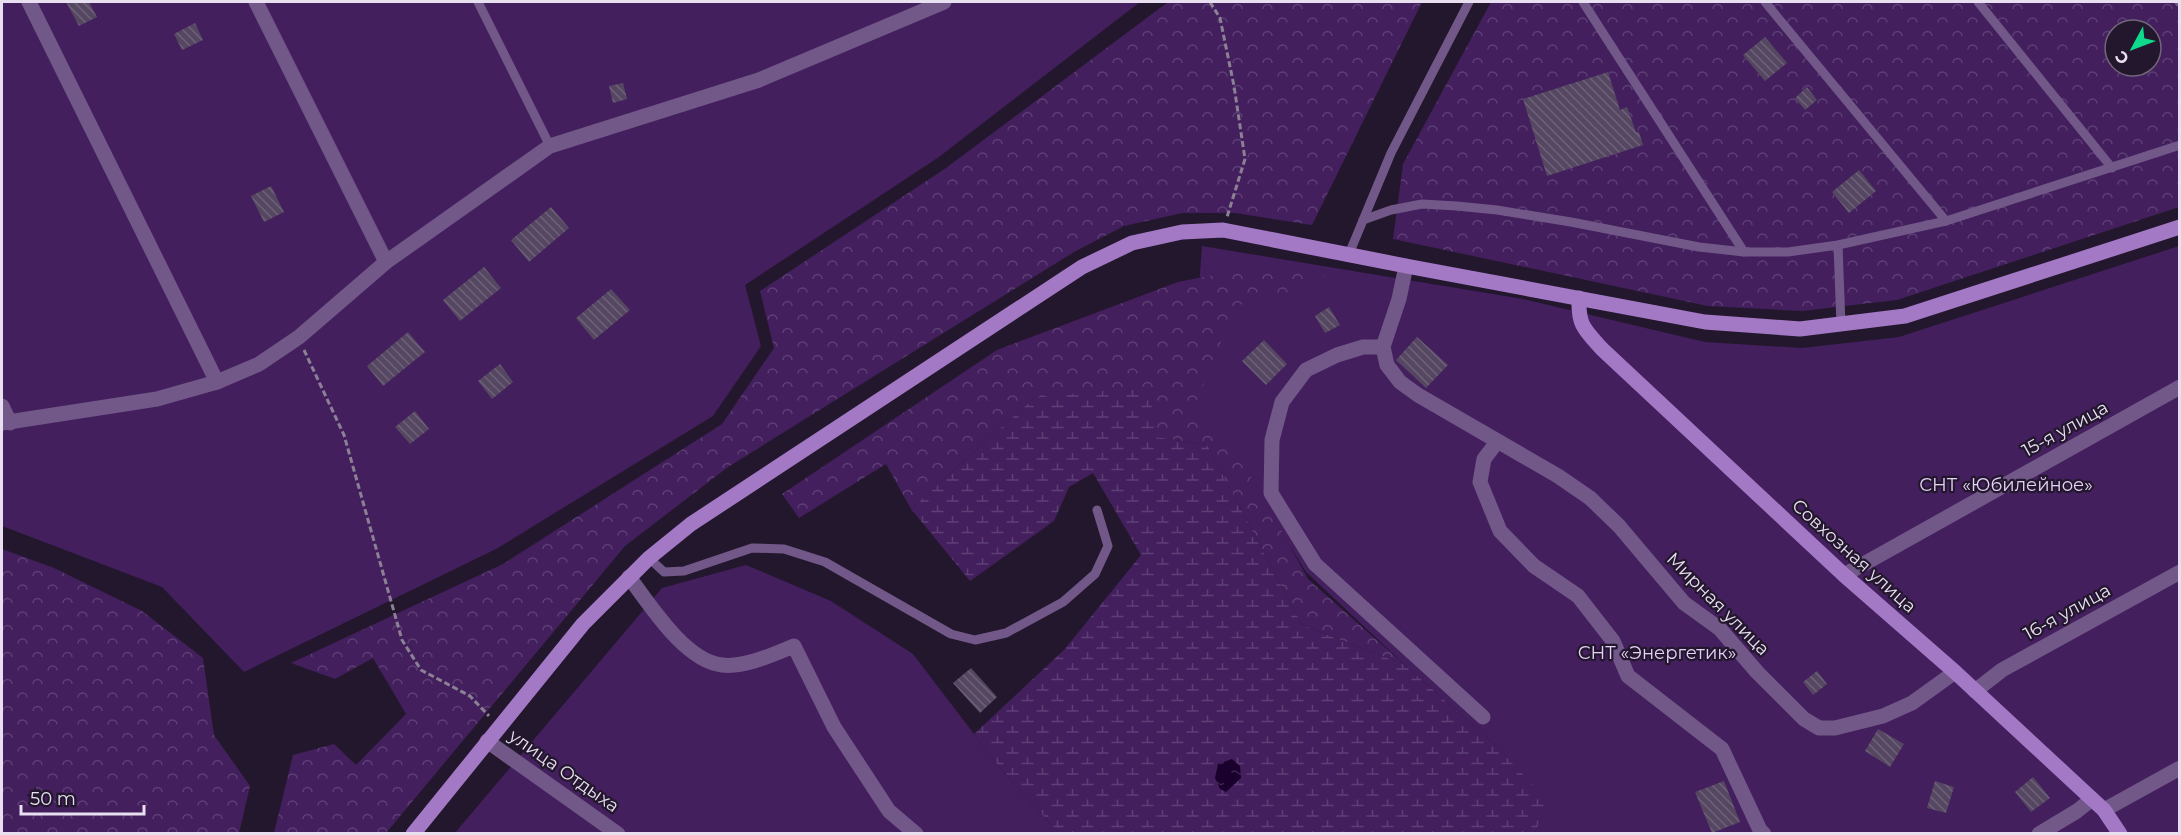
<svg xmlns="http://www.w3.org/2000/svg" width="2181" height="835" viewBox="0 0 2181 835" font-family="Montserrat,sans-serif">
  <defs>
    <pattern id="forest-crowns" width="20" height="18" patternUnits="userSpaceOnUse" patternTransform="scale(1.5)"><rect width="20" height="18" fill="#431f5d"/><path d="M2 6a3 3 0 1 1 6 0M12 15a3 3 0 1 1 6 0" fill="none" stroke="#5e3f75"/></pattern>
    <pattern id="wetland-marsh" width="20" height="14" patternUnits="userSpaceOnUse" patternTransform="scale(1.5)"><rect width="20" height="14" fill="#431f5d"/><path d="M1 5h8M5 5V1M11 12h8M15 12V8" fill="none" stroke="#5e3f75"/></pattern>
    <pattern id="water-ripples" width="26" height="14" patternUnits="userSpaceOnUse" patternTransform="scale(1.5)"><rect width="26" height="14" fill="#1a002d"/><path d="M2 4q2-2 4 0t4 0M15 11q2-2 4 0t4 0" fill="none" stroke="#3b254c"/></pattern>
    <pattern id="building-back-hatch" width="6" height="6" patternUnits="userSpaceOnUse" patternTransform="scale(1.5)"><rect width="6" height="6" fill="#554761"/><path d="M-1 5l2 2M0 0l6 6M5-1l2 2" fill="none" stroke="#6d6178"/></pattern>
  </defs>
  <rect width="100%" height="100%" fill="#23172d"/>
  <g fill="#431f5d">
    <polygon points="2,2 1140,2 939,157 745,285 761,346 713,416 496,549 244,672 162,587 2,526"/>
    <polygon points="1202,246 1523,299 1705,342 1802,348 1899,337 2179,246 2179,833 1535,833 1547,801 1494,744 1405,665 1306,572 1254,489 1190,411"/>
    <polygon points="746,565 831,601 913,654 1000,768 1059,833 454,834 662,588"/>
  </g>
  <g fill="url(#forest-crowns)" fill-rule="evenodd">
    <polygon points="1168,2 1422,2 1312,225 1235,213 1182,213 1124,226 1074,252 728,467 625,546 386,833 274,833 293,755 334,744 356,765 406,714 373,658 335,679 291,663 503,564 722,424 774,348 760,291 946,168"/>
    <path d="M 1491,2 L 2179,2 L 2179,207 L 1897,300 L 1802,311 L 1708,306 L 1393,239 L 1403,164 ZM 2115,30 L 2151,30 L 2151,66 L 2115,66 Z"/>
    <polygon points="1250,268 1329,270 1317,284 1236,306 1194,408 1250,475 1308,579 1405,665 1302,625 1207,445 1156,437 1034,398 911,509 886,464 799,518 782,494 997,350 1178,282"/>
    <polygon points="2,549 54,568 142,611 203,658 214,735 250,786 239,833 2,833"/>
  </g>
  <polygon fill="url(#wetland-marsh)" points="1149,386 1156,437 1207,445 1302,625 1405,665 1494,744 1548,801 1535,833 1059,833 1000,768 974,734 1064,650 1141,555 1093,473 1069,487 1054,521 970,581 911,509 1034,398"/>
  <polygon fill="url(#water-ripples)" points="1232,759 1240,766 1241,778 1226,792 1220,789 1215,778 1218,764"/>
  <g fill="url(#building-back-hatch)">
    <polygon points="66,2 89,2 97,17 79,26"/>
    <polygon points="195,23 203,40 182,50 174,34"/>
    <polygon points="1765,37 1787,63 1765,81 1743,55"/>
    <polygon points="1608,72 1620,110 1627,107 1636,132 1639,132 1643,145 1547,176 1523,99"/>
    <polygon points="623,83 627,99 613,103 609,86"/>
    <polygon points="1807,87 1817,100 1805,110 1795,98"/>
    <polygon points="1859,170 1876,191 1849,213 1832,192"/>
    <polygon points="271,186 284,212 264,222 251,196"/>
    <polygon points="551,207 569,228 529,262 511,240"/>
    <polygon points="484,267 501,288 460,321 443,300"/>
    <polygon points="611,289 630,310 594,340 576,318"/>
    <polygon points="1329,307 1340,325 1325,333 1315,316"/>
    <polygon points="408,332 425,352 383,386 367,366"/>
    <polygon points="1417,337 1448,365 1426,388 1396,360"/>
    <polygon points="1264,340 1287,364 1266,385 1242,361"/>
    <polygon points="500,364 513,382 492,399 478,381"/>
    <polygon points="415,411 429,429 410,444 395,427"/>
    <polygon points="971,668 997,697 980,713 953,683"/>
    <polygon points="1817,671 1827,684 1813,695 1803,682"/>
    <polygon points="1878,729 1904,744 1890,767 1865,751"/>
    <polygon points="2033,777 2050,798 2031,812 2015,792"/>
    <polygon points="1724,781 1740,822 1712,833 1695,792"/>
    <polygon points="1935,781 1954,787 1946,813 1927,808"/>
  </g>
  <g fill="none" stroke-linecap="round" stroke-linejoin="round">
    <g stroke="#8b8194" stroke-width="3" stroke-dasharray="6 3" stroke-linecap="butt">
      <polyline points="1210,2 1220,18 1234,86 1245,159 1227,217"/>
      <polyline points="304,350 344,435 402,640 421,670 470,696 489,716"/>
    </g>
    <g stroke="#725888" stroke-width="9">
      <polyline points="478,2 550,146"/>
      <polyline points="1583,2 1744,252"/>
      <polyline points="1765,2 1946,221"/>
      <polyline points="1978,2 2112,168"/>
      <polyline points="2179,2 2180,2"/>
      <polyline points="1363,220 1391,210 1422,204 1457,206 1497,210 1571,222 1699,247 1744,252 1788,252 1838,245 1946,221 2180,145"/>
      <polyline points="1838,245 1841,325"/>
      <polyline points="1349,254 1391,153 1469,2"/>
      <polyline points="649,558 664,572 684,571 752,548 784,549 825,562 951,634 975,640 1006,633 1063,602 1095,574 1108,546 1097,510"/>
    </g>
    <g stroke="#725888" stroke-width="15">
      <polyline points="29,2 217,382"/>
      <polyline points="256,2 386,262"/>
      <polyline points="1406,266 1399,299 1383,347 1387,365 1400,382 1418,395 1558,476 1590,498 1619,526 1684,603 1720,629 1757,672 1804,719 1819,728 1835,728 1883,716 1912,703 1955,672"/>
      <polyline points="1383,347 1363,347 1337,355 1306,370 1282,402 1272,440 1271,493 1315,564 1483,717"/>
      <polyline points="2,406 10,423"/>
      <polyline points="2,423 157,399 217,382 259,364 299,337 386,262 550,146 759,80 944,2"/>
      <polyline points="1497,442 1484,459 1480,482 1500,531 1534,566 1578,596 1613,641 1628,676 1722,749 1760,830 1764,834"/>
      <polyline points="1844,575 2180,387"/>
      <path d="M 629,577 C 650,605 685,661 722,665 C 744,668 774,654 794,646 L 834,727 L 889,811 L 916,834"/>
      <polyline points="1975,691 2002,670 2180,572"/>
      <polyline points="487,741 618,834"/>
      <polyline points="2104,810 2180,768"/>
      <polyline points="2039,834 2077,811 2092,799"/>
    </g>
    <g stroke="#a379c6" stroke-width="15">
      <path d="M 1579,298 C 1578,325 1584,329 1602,349 L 1844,575 L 1955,672 L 2092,799 L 2104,810 L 2120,834"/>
      <polyline points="413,834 583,624 649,558 691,524 1082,267 1132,243 1182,232 1223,230 1406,266 1705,322 1800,329 1905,316 2180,227"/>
    </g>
  </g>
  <g text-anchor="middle" stroke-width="4.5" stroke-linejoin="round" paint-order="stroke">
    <g font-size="18" fill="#e8e0f0" stroke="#23172d">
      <text transform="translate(2065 429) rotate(-29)" y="6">15-я улица</text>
      <text transform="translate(1854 556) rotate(42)" y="6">Совхозная улица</text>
      <text transform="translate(1718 604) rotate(45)" y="6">Мирная улица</text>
      <text transform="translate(2067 612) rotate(-29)" y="6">16-я улица</text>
      <text transform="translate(564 771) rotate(35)" y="6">улица Отдыха</text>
    </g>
    <g font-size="18" fill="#e5d0f8" stroke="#23172d">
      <text x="2006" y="491">СНТ «Юбилейное»</text>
      <text x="1657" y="659">СНТ «Энергетик»</text>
    </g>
  </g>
  <rect width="2181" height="835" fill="none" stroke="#e8e0f0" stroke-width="6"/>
  <g transform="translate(2133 48) rotate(229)"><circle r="28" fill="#23172d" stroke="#72677b" stroke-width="1.5"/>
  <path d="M0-4.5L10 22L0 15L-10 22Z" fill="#0fd98a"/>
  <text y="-9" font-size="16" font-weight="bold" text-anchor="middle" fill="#e8e0f0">С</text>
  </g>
  <path d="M21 805v9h123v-9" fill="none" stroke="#e8e0f0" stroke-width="3"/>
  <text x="30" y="805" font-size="18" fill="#e8e0f0" stroke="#23172d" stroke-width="4.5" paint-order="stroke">50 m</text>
</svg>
